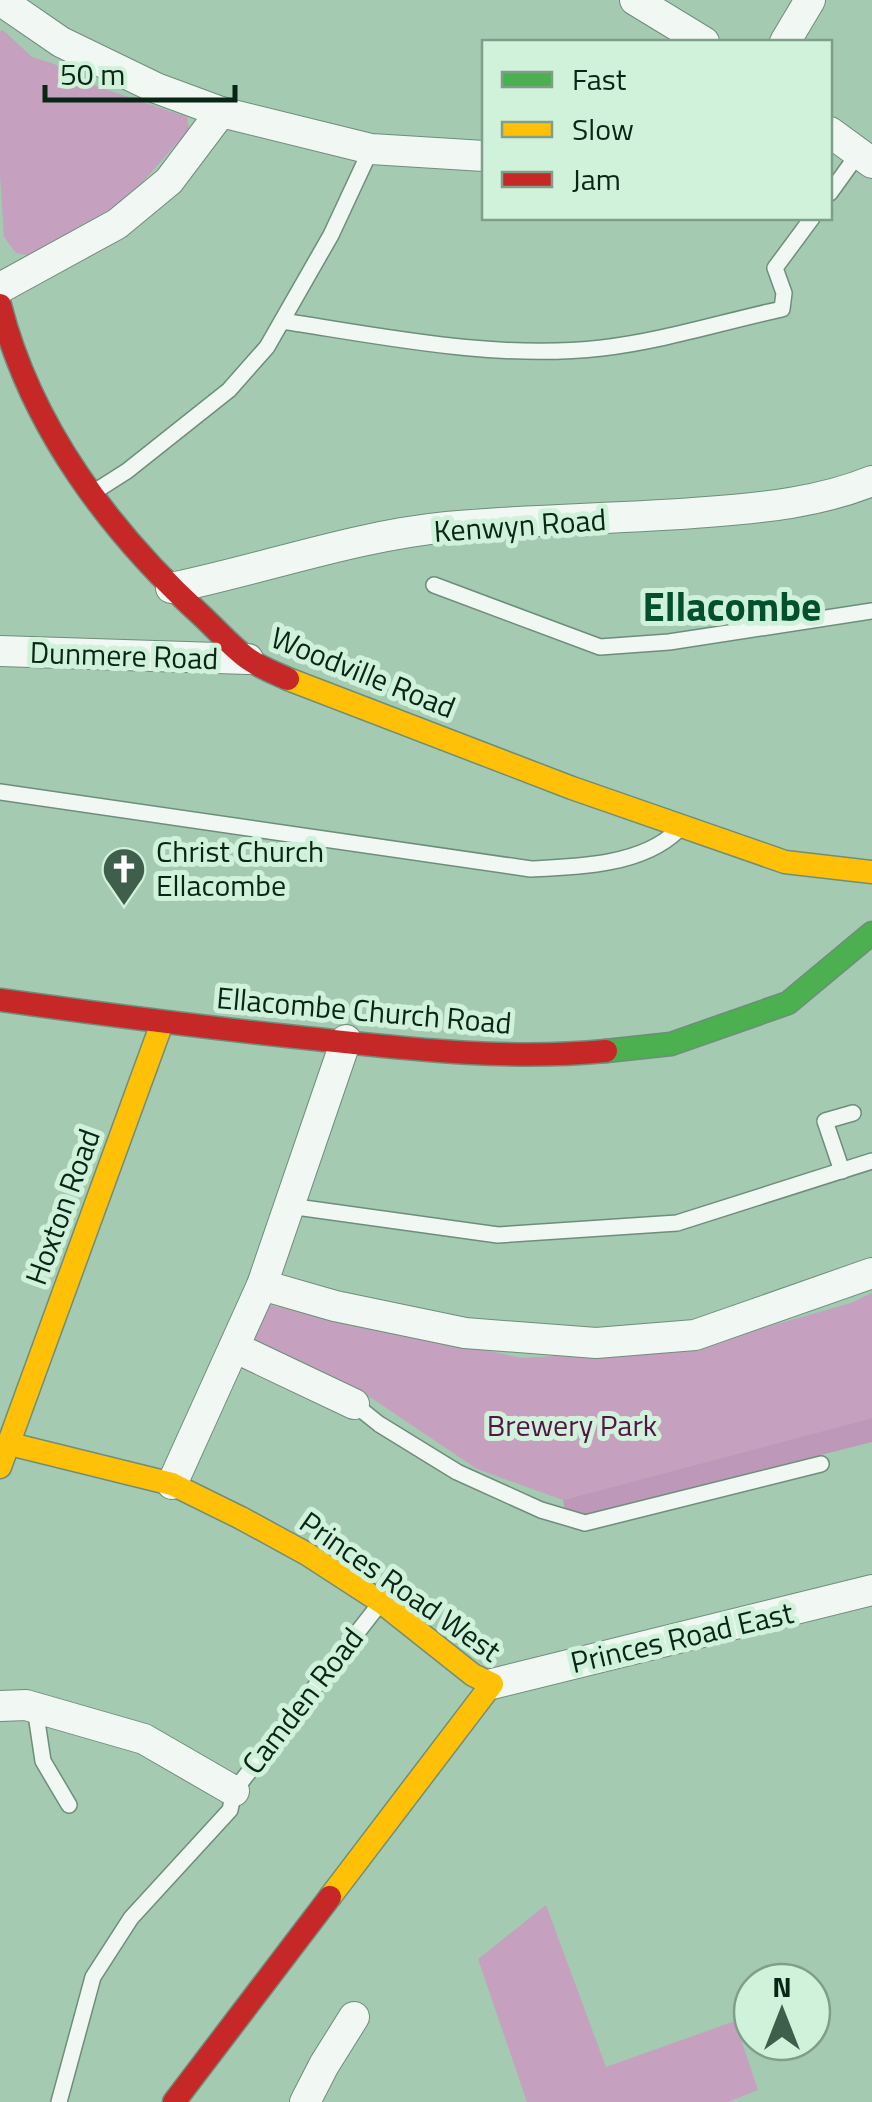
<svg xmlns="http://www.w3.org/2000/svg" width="872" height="2102" viewBox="0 0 872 2102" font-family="'Titillium Web',sans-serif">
  <rect width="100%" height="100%" fill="#a4cab2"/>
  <g fill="#c5a1bf">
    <polygon points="3,30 32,57 52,63 96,86 187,117 189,129 128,199 32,256 16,253 4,237 0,176 0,31"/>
    <polygon points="872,1293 872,1418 563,1500 477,1469 367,1395 253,1340 268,1305 522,1358 692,1348 851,1303"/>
    <polygon points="546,1905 606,2067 735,2021 758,2090 728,2102 527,2102 478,1959"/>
  </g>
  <polygon fill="#bd98b8" points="872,1418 872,1442 567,1519 563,1500"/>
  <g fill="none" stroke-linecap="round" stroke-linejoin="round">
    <g stroke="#6f8d7b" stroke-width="18">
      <g id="lane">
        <polyline points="830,193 858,154"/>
        <path d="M 282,321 C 386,337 496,360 602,348 C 663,341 722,322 782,309 L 784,293 L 775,268 L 812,218"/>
        <polyline points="94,492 127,471 229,390 267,347 331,235 371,149"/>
        <polyline points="434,585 600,647 669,642 872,611"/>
        <path d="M 0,792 L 531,869 C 578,867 642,865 677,831"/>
        <polyline points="842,1171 825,1121 853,1113"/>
        <polyline points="289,1206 498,1235 677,1223 872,1161"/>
        <polyline points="354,1404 379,1424 457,1472 541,1510 585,1523 821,1464"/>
        <polyline points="35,1708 43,1761 69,1805"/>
        <polyline points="59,2102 93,1977 131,1918 230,1810 234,1791 378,1606"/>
      </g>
    </g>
    <g stroke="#6f8d7b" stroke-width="32">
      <g id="street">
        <polyline points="0,0 61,42 156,88 221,112 371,149 484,156"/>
        <polyline points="635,0 704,42"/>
        <polyline points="785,42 810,0"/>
        <polyline points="830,132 872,163"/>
        <polyline points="0,288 117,224 169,181 221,112"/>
        <path d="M 171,588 C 263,569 354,536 447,527 C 534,519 621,519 707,512 C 763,508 820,502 872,481"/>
        <polyline points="0,651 248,659"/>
        <polyline points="346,1040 262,1285 335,1306 465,1333 596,1343 695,1335 872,1273"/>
        <polyline points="236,1348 354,1404"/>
        <polyline points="172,1484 262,1285"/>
        <polyline points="492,1684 872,1590"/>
        <polyline points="0,1706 26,1705 144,1739 234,1791"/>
        <polyline points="305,2102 324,2065 354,2017"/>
      </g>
    </g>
    <g stroke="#6f8d7b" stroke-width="25">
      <polyline id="fast" points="606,1051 671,1044 788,1003 872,933"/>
    </g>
    <g stroke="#6f8d7b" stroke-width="25">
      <g id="slow">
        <polyline points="288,679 572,788 785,862 872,872"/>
        <polyline points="10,1444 172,1484 241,1518 307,1554 381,1602 473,1675 492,1684 330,1897"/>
        <polyline points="0,1467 162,1023"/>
      </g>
    </g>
    <g stroke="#6f8d7b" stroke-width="25">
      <g id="jam">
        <path d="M 0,305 C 31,427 110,532 202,616 C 217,630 231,646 247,658 C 259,667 275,673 288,679"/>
        <path d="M 0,1000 C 108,1015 216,1029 325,1040 C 419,1050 511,1060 606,1051"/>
        <polyline points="174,2102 330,1897"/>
      </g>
    </g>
    <use href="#lane" stroke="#f1f7f3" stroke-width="15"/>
    <use href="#street" stroke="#f1f7f3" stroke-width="30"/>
    <use href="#fast" stroke="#4caf50" stroke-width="22"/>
    <use href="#slow" stroke="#ffc107" stroke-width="22"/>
    <use href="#jam" stroke="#c62828" stroke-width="22"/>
  </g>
  <defs>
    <g id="church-pin" transform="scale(2.25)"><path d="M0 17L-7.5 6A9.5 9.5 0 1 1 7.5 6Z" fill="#3f5f4c" stroke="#d0f1da"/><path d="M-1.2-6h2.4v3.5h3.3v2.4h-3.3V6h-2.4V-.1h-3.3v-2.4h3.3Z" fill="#fff"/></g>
  </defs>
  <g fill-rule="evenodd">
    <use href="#church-pin" x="124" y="869"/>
  </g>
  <g text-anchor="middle" stroke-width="10" stroke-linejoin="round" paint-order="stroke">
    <g font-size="30" fill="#092515" stroke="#d0f1da">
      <text transform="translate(520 526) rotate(-4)" y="10">Kenwyn Road</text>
      <text transform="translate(124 656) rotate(2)" y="10">Dunmere Road</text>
      <text transform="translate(363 673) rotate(22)" y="10">Woodville Road</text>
      <text transform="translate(364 1011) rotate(5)" y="10">Ellacombe Church Road</text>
      <text transform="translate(63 1207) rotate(-70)" y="10">Hoxton Road</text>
      <text transform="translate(400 1587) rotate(35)" y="10">Princes Road West</text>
      <text transform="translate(682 1638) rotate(-13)" y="10">Princes Road East</text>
      <text transform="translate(303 1701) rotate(-52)" y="10">Camden Road</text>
    </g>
    <g font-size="30" fill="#092515" stroke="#d0f1da" text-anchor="start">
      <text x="156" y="862">Christ Church<tspan x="156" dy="34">Ellacombe</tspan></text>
    </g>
    <g font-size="30" fill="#531547" stroke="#d0f1da">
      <text x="572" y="1436">Brewery Park</text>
    </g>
    <g font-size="40" font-weight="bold" fill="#02502d" stroke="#d0f1da">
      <text x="732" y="621">Ellacombe</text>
    </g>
  </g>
  <rect x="482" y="40" width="350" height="180" fill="#d0f1da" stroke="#809f8b" stroke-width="2.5"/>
  <rect x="502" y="72" width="50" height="15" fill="#4caf50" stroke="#809f8b" stroke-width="2.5"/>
  <text x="572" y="90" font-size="30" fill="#092515">Fast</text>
  <rect x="502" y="122" width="50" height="15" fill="#ffc107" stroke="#809f8b" stroke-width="2.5"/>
  <text x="572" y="140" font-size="30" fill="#092515">Slow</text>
  <rect x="502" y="172" width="50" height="15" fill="#c62828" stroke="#809f8b" stroke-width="2.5"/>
  <text x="572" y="190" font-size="30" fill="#092515">Jam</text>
  <g transform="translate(782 2012)"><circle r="48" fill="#d0f1da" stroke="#809f8b" stroke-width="2.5"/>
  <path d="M0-8L18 38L0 25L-18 38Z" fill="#3f5f4c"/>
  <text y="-15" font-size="28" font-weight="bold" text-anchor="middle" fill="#092515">N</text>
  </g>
  <path d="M45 85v15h190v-15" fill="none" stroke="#092515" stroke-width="5"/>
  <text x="60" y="85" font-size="30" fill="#092515" stroke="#d0f1da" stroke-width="8" paint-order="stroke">50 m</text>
</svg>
